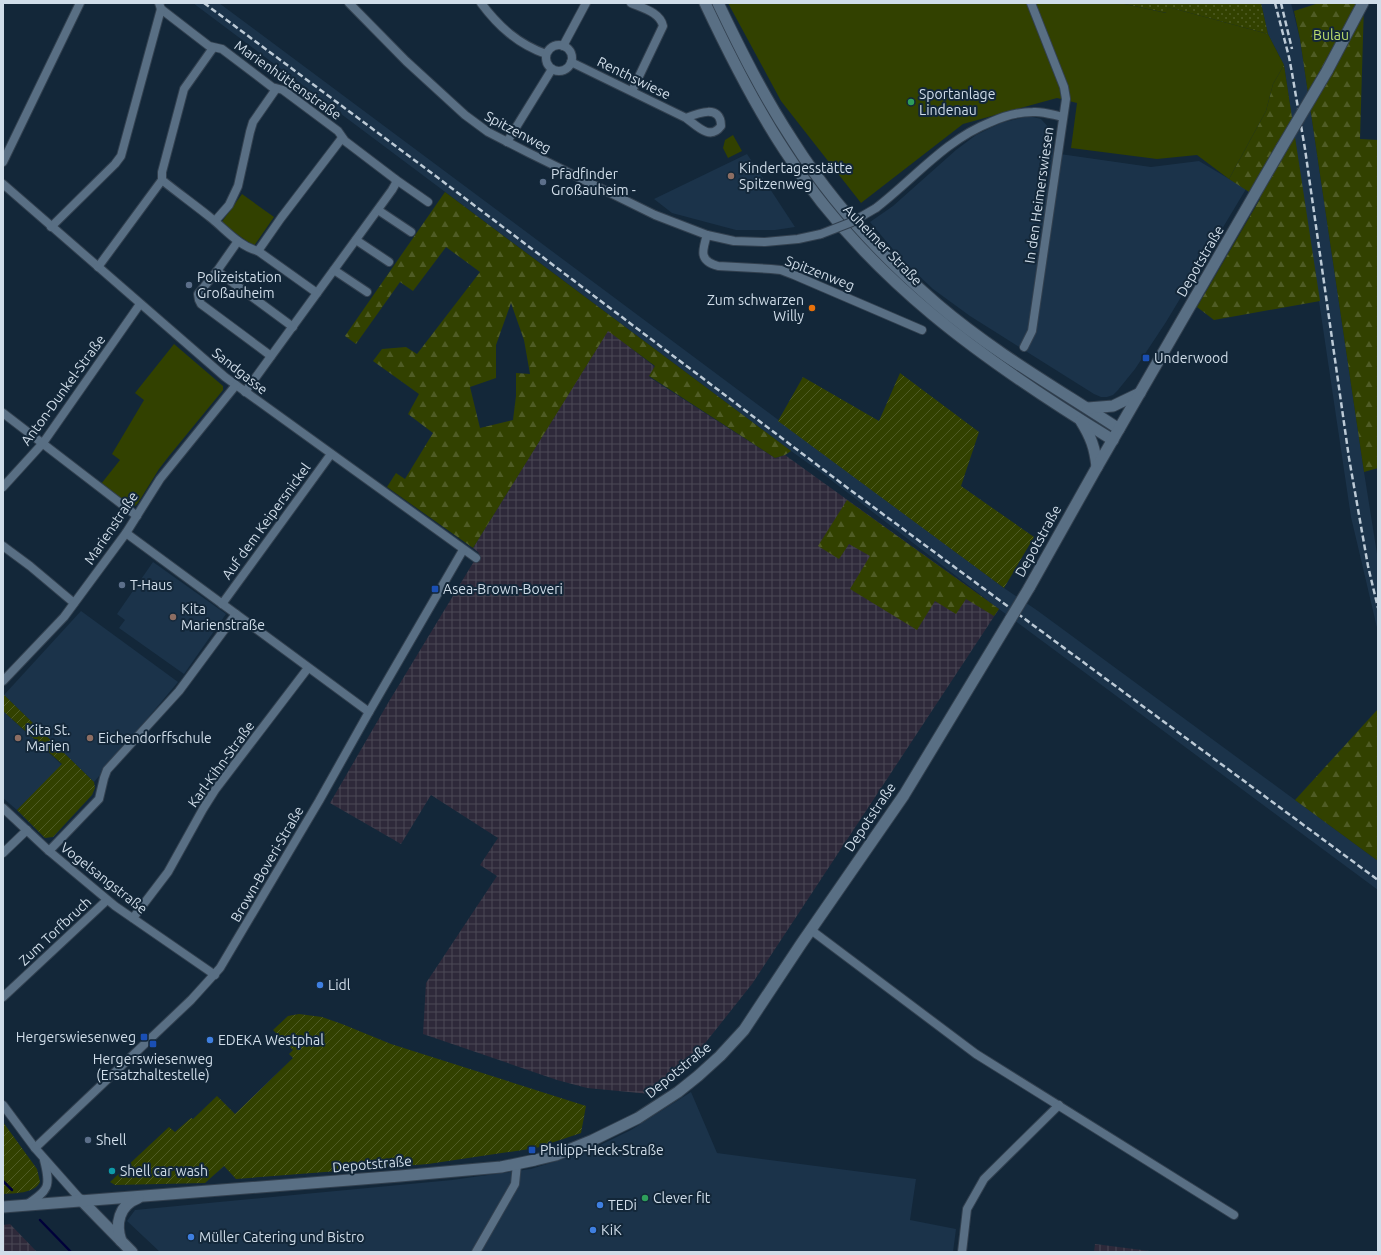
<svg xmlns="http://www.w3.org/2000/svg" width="1381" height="1255" viewBox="0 0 1381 1255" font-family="Ubuntu,sans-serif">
  <defs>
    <pattern id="industrial-grid" width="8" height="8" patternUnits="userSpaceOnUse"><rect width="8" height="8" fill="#2e293a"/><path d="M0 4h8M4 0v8" fill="none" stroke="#4b4856"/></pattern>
    <pattern id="grass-dots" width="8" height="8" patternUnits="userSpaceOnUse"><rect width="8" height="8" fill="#324100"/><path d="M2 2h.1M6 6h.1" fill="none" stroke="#4f5c25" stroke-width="1.8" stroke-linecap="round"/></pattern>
    <pattern id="forest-firs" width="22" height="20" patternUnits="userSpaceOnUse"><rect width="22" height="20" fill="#324100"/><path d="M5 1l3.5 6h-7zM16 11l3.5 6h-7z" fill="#4f5c25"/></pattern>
    <pattern id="garden-furrows" width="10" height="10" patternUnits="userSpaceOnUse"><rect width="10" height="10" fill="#324100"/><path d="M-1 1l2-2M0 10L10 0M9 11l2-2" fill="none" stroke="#4f5c25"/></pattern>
  </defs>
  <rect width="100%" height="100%" fill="#132739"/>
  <g fill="#1b334a">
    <polygon points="193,3 219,3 1004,588 1038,611 1378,861 1378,890 999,609 822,473 791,451"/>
    <polygon points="1261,3 1291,3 1300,39 1364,472 1378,560 1378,632 1351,517 1284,65 1268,34"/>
    <polygon points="1029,116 1041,119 1050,129 1053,136 1053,153 1151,167 1199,161 1246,189 1166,322 1135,369 1118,390 1113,395 1107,397 1101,397 1094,394 970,316 933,289 901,259 870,222 893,206 956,150 976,135 1001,123"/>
    <polygon points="747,154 795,227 775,230 736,230 672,213 654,199"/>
    <polygon points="153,562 226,614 184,674 119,628 125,620 117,614"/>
    <polygon points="81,611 178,682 94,782 4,695"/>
    <polygon points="3,711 62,765 17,810 3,798"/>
    <polygon points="691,1092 717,1153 916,1179 910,1220 956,1229 953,1252 160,1252 127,1221 135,1210 452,1180 531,1169 586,1152 631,1130"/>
  </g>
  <g fill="url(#industrial-grid)">
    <polygon points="608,330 655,367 649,377 775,458 785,455 999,609 752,984 687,1066 665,1088 650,1094 587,1088 557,1080 423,1034 426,983 497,876 480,865 498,838 431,795 401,844 330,803 388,703 479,553 473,548"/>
    <polygon points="10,1224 37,1252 3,1252 3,1225"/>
    <polygon points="1095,1244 1157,1252 1094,1252"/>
  </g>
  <polygon fill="url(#grass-dots)" points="1120,3 1261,3 1268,34 1168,7 1167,13"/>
  <g fill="url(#forest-firs)" fill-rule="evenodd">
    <polygon points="1319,3 1364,3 1360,139 1378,140 1378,468 1364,472 1300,39 1294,11"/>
    <polygon points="1284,65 1320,301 1214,320 1197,307 1260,199 1229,179 1266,111 1273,84"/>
    <path d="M 445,192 L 791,451 L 785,455 L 775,458 L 649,376 L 655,366 L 608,331 L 473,548 L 387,487 L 396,473 L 405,479 L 433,433 L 408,414 L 419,394 L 373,361 L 382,349 L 406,347 L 417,354 L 480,272 L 446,247 L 413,291 L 400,282 L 356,344 L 345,336 ZM 511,303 L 524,340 L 530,374 L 516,373 L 516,396 L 513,420 L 480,428 L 470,387 L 496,378 L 496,345 Z"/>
    <polygon points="847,500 999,609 994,616 966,599 956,614 935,601 917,630 850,589 870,556 849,544 839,559 818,546"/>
    <polygon points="1378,709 1378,861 1295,800"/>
  </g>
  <g fill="#324100">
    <polygon points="728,3 1120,3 1166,13 1168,7 1268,34 1284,65 1273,84 1266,111 1229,179 1197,155 1157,159 1071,148 1077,103 1057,98 963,124 861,203 781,101"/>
    <polygon points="733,135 742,151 728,158 723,148 725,140"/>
    <polygon points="242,194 274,217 254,246 221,223"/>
    <polygon points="174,344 223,386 223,390 169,456 159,469 138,503 135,506 128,505 101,484 120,460 112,454 144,400 135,393"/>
  </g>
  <g fill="url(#garden-furrows)">
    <polygon points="900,373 979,432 961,486 1034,537 1004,588 778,421 803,377 879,421"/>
    <polygon points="4,695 94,782 95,788 92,795 53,837 45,838 17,810 62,764 3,711 3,696"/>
    <polygon points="299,1014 322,1017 342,1024 391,1044 586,1106 581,1133 536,1148 428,1164 236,1179 224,1166 205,1183 115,1185 110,1182 169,1127 175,1132 191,1118 193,1119 217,1096 235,1114 293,1058 289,1054 293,1050 273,1030 288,1016"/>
    <path d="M 3,1122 L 37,1169 L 40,1182 C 34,1194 14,1193 3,1194 Z"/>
  </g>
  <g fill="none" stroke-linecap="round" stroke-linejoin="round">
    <g stroke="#00003a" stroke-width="2.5">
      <polyline points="3,1181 12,1190"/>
      <polyline points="40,1220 71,1252"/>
    </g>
    <g stroke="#32404f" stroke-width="10">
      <g id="minor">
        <polyline points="349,3 406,61 465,115 488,132 529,153 655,215 707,235 734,241 765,242 798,239 821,234"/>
        <path d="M 481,3 C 499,27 518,44 546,54"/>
        <path d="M 631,3 C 642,8 660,12 663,26 L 632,91"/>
        <polyline points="161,9 209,46 222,49 272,87 283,90 338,131 345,141 395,179 396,183 392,190 245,392"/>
        <circle cx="559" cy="58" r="13"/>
        <polyline points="563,46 586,3"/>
        <path d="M 571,62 L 686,118 C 698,113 721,104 721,126 C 710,141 697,126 686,118"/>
        <polyline points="507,142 552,69"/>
        <polyline points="3,162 80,3"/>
        <polyline points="395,179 428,202"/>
        <path d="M 162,180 C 178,193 195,205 211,218 C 226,230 239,246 258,251 L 317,293"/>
        <polyline points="3,184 225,377 476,558"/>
        <path d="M 876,208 C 915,178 945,140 991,122 C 1004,116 1018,112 1033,112 C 1043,111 1053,115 1063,117"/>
        <polyline points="378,210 411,232"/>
        <polyline points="215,221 229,205 238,186 250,132 253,122 276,89"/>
        <polyline points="51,227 115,164 121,156 161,9 159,3"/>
        <path d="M 707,235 C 702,251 699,261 718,266 L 771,269 L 781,270 L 794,275 L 922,330"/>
        <polyline points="356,240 389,262"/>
        <polyline points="238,241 217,271 198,294 199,300 201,304 271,356"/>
        <polyline points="258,251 281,218 342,138"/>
        <polyline points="98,267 162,180 162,172 184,89 213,48"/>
        <polyline points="334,270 367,292"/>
        <polyline points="217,271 293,327"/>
        <polyline points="1024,347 1032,331 1066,99 1064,87 1031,3"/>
        <polyline points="3,413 137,516"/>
        <polyline points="3,487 43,443 140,304"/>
        <polyline points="126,533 369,712"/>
        <polyline points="3,546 30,566 74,603"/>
        <polyline points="222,604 331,454"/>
        <polyline points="3,681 64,617 126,533 160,479 236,385"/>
        <polyline points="3,808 49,851 115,906 215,975"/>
        <polyline points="49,851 99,799 104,778 107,770 179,691 236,614"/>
        <polyline points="3,853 27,830"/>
        <polyline points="133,918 168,872 203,809 215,790 308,668"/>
        <polyline points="811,930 976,1054 1234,1215"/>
        <polyline points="3,997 107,900"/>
        <polyline points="3,1105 35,1148 81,1200"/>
        <polyline points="35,1148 191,1000 220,968 319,801 369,712 463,550"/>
        <path d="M 26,1205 C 49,1190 51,1187 44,1160"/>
        <polyline points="476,1252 515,1184 517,1164"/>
        <polyline points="962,1252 967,1209 984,1179 1059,1105"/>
      </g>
    </g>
    <g stroke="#32404f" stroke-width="13">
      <g id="secondary">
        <path d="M 705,3 C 729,54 754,104 785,151 C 867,279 986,362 1113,440"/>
        <path d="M 718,3 C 741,51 764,97 793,141 C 832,203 882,257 937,304 C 993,352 1058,389 1119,429"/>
        <polyline points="1327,71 1363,3"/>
        <polyline points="1088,408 1113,406 1140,393"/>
        <path d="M 1081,421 C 1091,437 1095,448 1097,467"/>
        <polyline points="1029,588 1097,467 1282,147"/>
        <polyline points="81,1200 132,1252"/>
        <polyline points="3,1207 400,1176 501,1167 535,1160 556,1155 593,1140 638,1118 678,1092 698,1076 720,1056 744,1030 801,944 904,795 1011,618"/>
        <path d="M 121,1241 C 115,1224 119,1205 138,1198"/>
      </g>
    </g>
    <use href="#minor" stroke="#596f84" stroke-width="8"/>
    <use href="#secondary" stroke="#596f84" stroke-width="11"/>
    <g stroke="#bccad6" stroke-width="2.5" stroke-dasharray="6 3" stroke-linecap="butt">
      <polyline points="204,3 425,168 849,489 1378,880"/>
      <polyline points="1275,3 1289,57 1292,73 1305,149 1349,458 1368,566 1378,608"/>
      <polyline points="1281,3 1292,49"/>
    </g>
    <g stroke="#32404f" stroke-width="10" stroke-linecap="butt">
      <polyline id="minor-bridge" points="821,234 852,222 876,208"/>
    </g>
    <g stroke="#32404f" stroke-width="13" stroke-linecap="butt">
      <g id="secondary-bridge">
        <polyline points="1282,147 1327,71"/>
        <polyline points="1011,618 1029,588"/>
      </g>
    </g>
    <use href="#minor-bridge" stroke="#596f84" stroke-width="8"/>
    <use href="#secondary-bridge" stroke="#596f84" stroke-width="11"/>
  </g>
  <g fill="#2e9e5b" stroke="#132739" stroke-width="1.5">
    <circle cx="911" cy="102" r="4"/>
    <circle cx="645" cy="1198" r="4"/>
  </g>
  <g fill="#8d6e63" stroke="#132739" stroke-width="1.5">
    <circle cx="731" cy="176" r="4"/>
    <circle cx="173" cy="617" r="4"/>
    <circle cx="18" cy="738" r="4"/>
    <circle cx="90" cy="738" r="4"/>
  </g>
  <g fill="#5c6f8a" stroke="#132739" stroke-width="1.5">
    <circle cx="543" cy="182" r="4"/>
    <circle cx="189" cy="285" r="4"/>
    <circle cx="122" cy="585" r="4"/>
    <circle cx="88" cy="1140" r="4"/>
  </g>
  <circle fill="#e8710a" stroke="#132739" stroke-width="1.5" cx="812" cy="308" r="4"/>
  <g fill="#1a4fb4" stroke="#132739" stroke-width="1.5">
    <rect x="1142" y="354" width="8" height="8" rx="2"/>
    <rect x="431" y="585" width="8" height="8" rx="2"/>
    <rect x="140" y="1033" width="8" height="8" rx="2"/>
    <rect x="149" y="1040" width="8" height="8" rx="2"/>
    <rect x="528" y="1146" width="8" height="8" rx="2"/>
  </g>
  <g fill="#3f7fe0" stroke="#132739" stroke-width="1.5">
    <circle cx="320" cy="985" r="4"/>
    <circle cx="210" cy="1040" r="4"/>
    <circle cx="600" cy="1205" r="4"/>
    <circle cx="593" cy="1230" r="4"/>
    <circle cx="191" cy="1237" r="4"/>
  </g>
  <circle fill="#0f9aa8" stroke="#132739" stroke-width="1.5" cx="112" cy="1171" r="4"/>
  <g text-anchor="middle" stroke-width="4" stroke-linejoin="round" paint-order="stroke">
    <g font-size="14" fill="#bddf6e" stroke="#132739">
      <text x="1331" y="40">Bulau</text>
    </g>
    <g font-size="14" fill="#d0dde9" stroke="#132739">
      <text transform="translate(634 78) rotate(26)" y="5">Renthswiese</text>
      <text transform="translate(288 80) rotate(35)" y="5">Marienhüttenstraße</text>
      <text transform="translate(518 132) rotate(28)" y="5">Spitzenweg</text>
      <text transform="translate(1039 195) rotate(-82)" y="5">In den Heimerswiesen</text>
      <text transform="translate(883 245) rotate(46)" y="5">Auheimer Straße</text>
      <text transform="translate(1200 261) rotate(-60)" y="5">Depotstraße</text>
      <text transform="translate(820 273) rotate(21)" y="5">Spitzenweg</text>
      <text transform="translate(240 371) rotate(38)" y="5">Sandgasse</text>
      <text transform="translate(63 390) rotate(-54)" y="5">Anton-Dunkel-Straße</text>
      <text transform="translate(266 521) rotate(-54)" y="5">Auf dem Keipersnickel</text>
      <text transform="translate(111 528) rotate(-56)" y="5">Marienstraße</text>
      <text transform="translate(1038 541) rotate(-61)" y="5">Depotstraße</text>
      <text transform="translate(221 764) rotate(-54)" y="5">Karl-Kihn-Straße</text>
      <text transform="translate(870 817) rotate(-56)" y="5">Depotstraße</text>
      <text transform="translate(267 864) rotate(-60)" y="5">Brown-Boveri-Straße</text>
      <text transform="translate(104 878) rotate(38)" y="5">Vogelsangstraße</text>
      <text transform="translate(55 931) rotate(-43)" y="5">Zum Torfbruch</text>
      <text transform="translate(678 1070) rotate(-39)" y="5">Depotstraße</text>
      <text transform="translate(372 1164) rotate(-5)" y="5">Depotstraße</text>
    </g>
    <g font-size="14" fill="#d0dde9" stroke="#132739" text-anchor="start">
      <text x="919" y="99">Sportanlage<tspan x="919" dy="16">Lindenau</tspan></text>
      <text x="739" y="173">Kindertagesstätte<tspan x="739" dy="16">Spitzenweg</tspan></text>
      <text x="551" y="179">Pfadfinder<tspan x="551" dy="16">Großauheim -</tspan></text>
      <text x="197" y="282">Polizeistation<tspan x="197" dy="16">Großauheim</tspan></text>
      <text x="804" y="305" text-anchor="end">Zum schwarzen<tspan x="804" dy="16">Willy</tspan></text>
      <text x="1154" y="363">Underwood</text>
      <text x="130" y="590">T-Haus</text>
      <text x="443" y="594">Asea-Brown-Boveri</text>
      <text x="181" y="614">Kita<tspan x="181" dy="16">Marienstraße</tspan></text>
      <text x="26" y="735">Kita St.<tspan x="26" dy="16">Marien</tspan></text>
      <text x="98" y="743">Eichendorffschule</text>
      <text x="328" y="990">Lidl</text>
      <text x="136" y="1042" text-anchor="end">Hergerswiesenweg</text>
      <text x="218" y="1045">EDEKA Westphal</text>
      <text x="153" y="1064" text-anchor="middle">Hergerswiesenweg<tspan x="153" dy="16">(Ersatzhaltestelle)</tspan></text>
      <text x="96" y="1145">Shell</text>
      <text x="540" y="1155">Philipp-Heck-Straße</text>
      <text x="120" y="1176">Shell car wash</text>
      <text x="653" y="1203">Clever fit</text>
      <text x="608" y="1210">TEDi</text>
      <text x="601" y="1235">KiK</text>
      <text x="199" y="1242">Müller Catering und Bistro</text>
    </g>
  </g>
  <rect width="1381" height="1255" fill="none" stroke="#d0dde9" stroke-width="8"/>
</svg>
